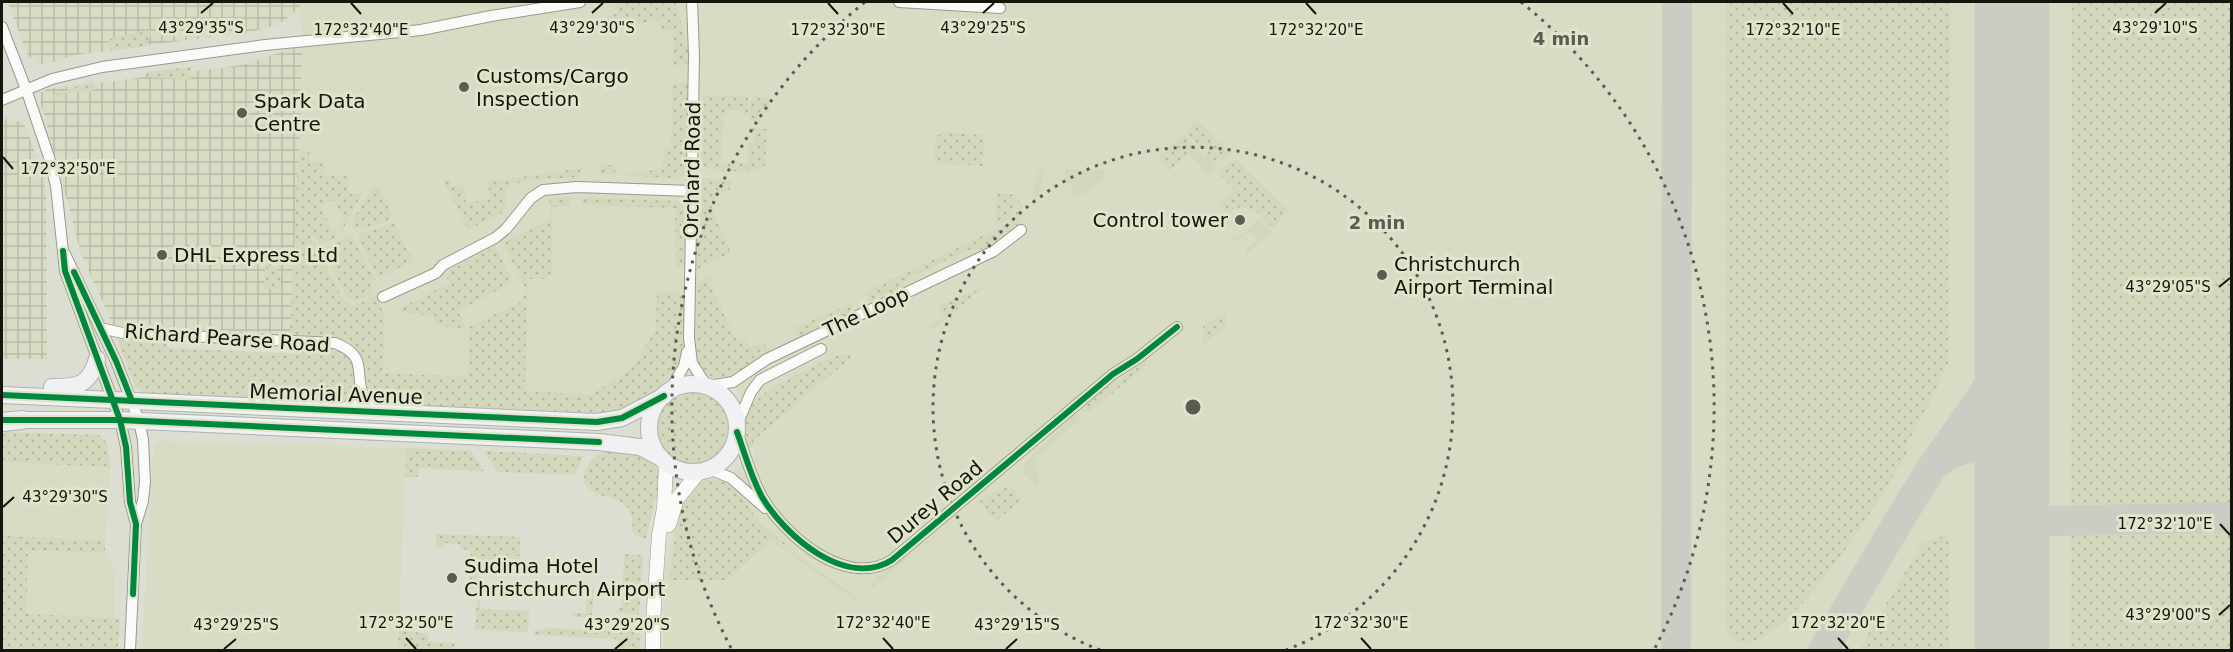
<svg xmlns="http://www.w3.org/2000/svg" width="2233" height="652" viewBox="0 0 2233 652" font-family="'DejaVu Sans',sans-serif">
  <defs>
    <pattern id="industrial-grid" width="8" height="8" patternUnits="userSpaceOnUse" patternTransform="scale(1.5)"><rect width="8" height="8" fill="#d8dcc4"/><path d="M0 4h8M4 0v8" fill="none" stroke="#b8bca7"/></pattern>
    <pattern id="grass-dots" width="8" height="8" patternUnits="userSpaceOnUse" patternTransform="scale(1.5)"><rect width="8" height="8" fill="#d3d7bc"/><path d="M2 2h.1M6 6h.1" fill="none" stroke="#b4b8a0" stroke-width="1.8" stroke-linecap="round"/></pattern>
  </defs>
  <rect width="100%" height="100%" fill="#dcded1"/>
  <g fill="#d8dcc4">
    <polygon points="300,2 2231,2 2231,650 663,650 664,570 680,508 718,486 754,457 754,414 722,372 703,365 676,369 616,408 291,399 295,334 302,45"/>
    <polygon points="161,441 406,448 398,650 142,650 153,453 157,443"/>
    <polygon points="2,462 111,467 105,540 2,536"/>
    <polygon points="28,550 105,553 115,568 114,618 26,614"/>
  </g>
  <g fill="url(#industrial-grid)">
    <polygon points="8,2 300,2 300,8 278,25 250,32 74,55 54,62 38,65 27,54"/>
    <polygon points="302,45 295,334 113,325 81,253 40,100 41,92 48,89 242,65"/>
    <polygon points="4,119 23,122 41,166 46,192 47,359 2,359 2,120"/>
  </g>
  <g fill="url(#grass-dots)">
    <polygon points="627,2 676,2 688,50 688,62 685,65 674,65 673,31 663,31 660,28 658,20 609,29 607,16 618,13 616,3"/>
    <path d="M 1726,2 L 1950,2 L 1948,364 L 1930,402 L 1905,447 L 1909,450 C 1887,487 1790,652 1739,643 C 1733,640 1729,636 1726,631 Z"/>
    <polygon points="2072,2 2231,2 2231,650 2071,650"/>
    <polygon points="150,30 151,35 145,46 111,51 108,42 110,39"/>
    <polygon points="191,67 191,80 145,77 147,72"/>
    <polygon points="92,81 94,86 94,92 70,92 53,99 51,97 56,94"/>
    <polygon points="672,83 686,83 688,87 686,167 684,175 674,178 601,174 600,165 614,165 616,175 663,169 662,161 665,159 664,148 671,148"/>
    <path d="M 703,96 L 748,96 L 748,116 L 744,116 L 744,110 L 726,110 L 726,114 L 723,114 L 721,163 L 748,163 L 748,143 L 754,143 L 754,134 L 748,133 L 749,128 L 767,129 L 765,166 C 752,174 714,172 701,165 Z"/>
    <polygon points="755,97 770,97 769,112 760,112 760,122 749,122 750,101"/>
    <polygon points="1197,119 1215,137 1215,141 1203,152 1187,133 1188,129"/>
    <polygon points="940,132 985,135 983,166 934,163 936,134 940,135"/>
    <polygon points="1185,134 1196,147 1169,171 1158,158 1182,135"/>
    <polygon points="1217,142 1221,142 1231,154 1223,161 1219,157 1213,162 1217,167 1214,169 1203,156"/>
    <path d="M 301,148 L 309,152 L 310,161 L 324,162 L 324,175 L 349,176 L 348,194 L 362,194 L 342,231 L 339,226 L 345,224 L 334,200 L 321,206 L 332,230 L 334,229 L 338,237 L 320,245 L 314,236 L 311,237 L 344,301 L 353,306 L 375,296 L 385,316 L 383,373 L 468,377 L 470,329 L 434,325 L 435,315 L 406,314 L 398,309 L 450,283 L 446,276 L 450,272 L 449,270 L 495,246 L 513,282 L 458,311 L 466,328 L 524,301 L 522,297 L 527,292 L 504,245 L 505,242 L 552,219 L 549,198 L 570,197 L 570,205 L 552,207 L 552,276 L 548,276 L 546,279 L 527,279 L 527,293 L 525,391 L 590,395 L 616,379 L 618,380 L 640,358 L 638,356 L 656,331 L 657,292 L 679,292 L 684,296 C 683,314 687,344 681,360 C 672,386 629,409 604,413 L 380,404 L 372,402 C 364,385 370,380 365,365 C 354,327 318,340 290,334 L 298,161 Z"/>
    <path d="M 1232,160 L 1237,160 L 1288,210 L 1273,229 C 1263,218 1249,198 1233,211 C 1229,215 1229,218 1230,224 L 1225,225 L 1221,220 L 1228,214 L 1219,204 L 1235,190 L 1218,173 Z"/>
    <path d="M 582,168 L 581,174 L 578,177 L 542,179 L 511,184 C 502,192 509,203 503,212 L 468,230 L 443,180 L 449,179 L 450,186 L 463,185 L 466,203 L 490,199 L 488,182 Z"/>
    <polygon points="703,178 731,180 733,182 730,189 709,201 731,253 698,269 697,266 698,183"/>
    <polygon points="374,186 380,189 392,215 389,221 359,229 354,229 352,221"/>
    <polygon points="997,193 1017,195 1012,217 994,228"/>
    <polygon points="582,197 678,201 683,205 685,211 684,265 676,268 675,208 582,205"/>
    <polygon points="1018,199 1021,200 1023,215 1021,222 998,242 983,249 969,250 908,278 901,288 871,301 867,297 867,293 876,287 1007,224 1015,217"/>
    <polygon points="394,223 413,261 378,278 359,240 359,234"/>
    <polygon points="352,235 375,280 370,283 374,293 354,302 346,296 324,250 327,247"/>
    <polygon points="265,267 277,267 281,279 280,289 264,289"/>
    <path d="M 709,276 L 713,277 L 708,280 L 737,341 L 744,338 L 749,347 L 763,344 L 772,349 C 751,361 730,385 705,375 L 695,359 L 697,283 Z"/>
    <polygon points="984,287 932,330 929,325 944,317 939,306"/>
    <polygon points="854,302 849,313 799,337 795,328"/>
    <polygon points="1226,315 1226,326 1204,345 1203,325"/>
    <path d="M 117,338 L 163,341 L 169,348 L 299,354 C 306,347 312,348 321,348 C 327,349 334,348 340,351 C 358,360 363,401 338,402 L 144,393 L 135,386 Z"/>
    <path d="M 844,354 L 853,356 L 753,441 L 755,444 L 749,449 C 732,404 771,387 804,371 C 817,365 830,357 844,354 Z"/>
    <polygon points="1145,363 1147,365 1088,413 1081,409 1107,387"/>
    <circle cx="692" cy="428" r="36"/>
    <polygon points="2,432 99,435 107,443 111,467 2,462"/>
    <polygon points="406,448 471,451 484,471 419,468 418,477 405,477"/>
    <polygon points="484,451 486,451 584,456 575,475 497,472"/>
    <path d="M 604,451 C 627,452 648,452 660,474 L 658,500 L 655,499 L 646,538 L 638,537 L 633,533 C 632,527 633,520 631,514 C 622,491 596,502 585,484 C 581,470 592,457 604,451 Z"/>
    <path d="M 712,479 C 739,482 746,508 763,525 C 774,537 789,545 801,555 L 774,538 L 727,580 L 669,580 L 674,543 L 684,496 L 698,482 Z"/>
    <polygon points="1006,488 1015,491 1022,500 996,521 979,502 996,491"/>
    <polygon points="436,534 520,537 519,571 510,561 496,570 496,575 481,575 480,589 468,588 471,550 460,549 460,544 445,543 444,548 436,547"/>
    <polygon points="2,536 105,540 105,553 28,550 26,614 120,618 118,650 2,650"/>
    <polygon points="1945,536 1949,540 1949,650 1859,650 1920,547 1930,539"/>
    <polygon points="624,554 642,555 643,559 639,615 616,612 617,609 622,608"/>
    <polygon points="587,588 594,589 592,617 573,617 573,613 586,613"/>
    <polygon points="477,600 480,601 480,609 529,611 528,632 475,630"/>
    <polygon points="399,616 407,617 407,632 428,633 428,641 455,643 454,650 398,650"/>
    <polygon points="552,628 614,631 615,628 639,628 640,650 618,650 618,639 534,635 535,630"/>
  </g>
  <g fill="#d3d7bc">
    <polygon points="1196,147 1214,169 1207,175 1189,153"/>
    <polygon points="1040,169 1045,169 1040,191 1032,209 1033,190"/>
    <polygon points="1065,169 1105,170 1103,181 1074,199 1072,197 1073,185 1067,183"/>
    <polygon points="1259,218 1272,231 1246,255 1245,250 1257,240 1250,231 1237,241 1231,239 1237,234 1242,235"/>
    <polygon points="1076,413 1081,419 1034,459 1040,482 1035,487 1023,472 1025,462"/>
    <polygon points="962,514 871,589 874,579 888,571"/>
    <polygon points="773,539 858,598 856,601 772,541"/>
  </g>
  <g fill="none" stroke-linecap="round" stroke-linejoin="round">
    <g stroke="#ccccc4" stroke-width="30">
      <path d="M 1935,464 C 1953,451 1969,444 1991,451 C 2037,467 2025,545 2025,585 C 2023,600 2014,610 2012,625"/>
      <polyline points="2013,522 2232,517"/>
      <polyline points="1676,650 1677,2"/>
      <path d="M 1823,650 C 1859,589 1894,526 1933,466 C 1962,422 2000,381 2013,329"/>
    </g>
    <polyline stroke="#ccccc4" stroke-width="74" points="2012,2 2012,650"/>
    <g stroke="#98998f" stroke-width="12">
      <g id="minor">
        <polyline points="692,2 694,56 689,338 692,363 706,385"/>
        <polyline points="899,2 1000,8"/>
        <polyline points="2,27 26,89 49,157 56,186 65,271 120,420 126,447 130,502 136,524"/>
        <polyline points="2,100 52,79 102,67 265,45 421,30 491,16 580,2"/>
        <polyline points="65,254 116,361 139,421 143,440 145,482 143,501 136,524 130,650"/>
        <polyline points="383,297 436,273 443,265 495,238 506,229 531,198 543,190 577,187 692,191"/>
        <path d="M 100,328 L 123,333 L 335,343 C 370,357 353,373 364,397 C 366,403 371,407 376,412"/>
        <polyline points="708,386 733,382 767,359 994,251 1021,230"/>
        <polyline points="669,392 684,366 687,352"/>
        <polyline points="344,411 355,398 360,386"/>
        <polyline points="737,425 751,392 760,380 821,349"/>
        <path d="M 737,432 C 745,454 751,477 762,497 C 785,536 846,589 892,560 L 1113,374 L 1137,359 L 1177,327"/>
        <polyline points="709,469 731,478 765,508"/>
      </g>
    </g>
    <g stroke="#98998f" stroke-width="15">
      <g id="tertiary">
        <polyline points="669,525 677,499 699,472"/>
        <polyline points="653,650 653,622 659,535 664,508 666,463"/>
      </g>
    </g>
    <g stroke="#aeb2b2" stroke-width="18">
      <g id="primary">
        <circle cx="693" cy="428" r="44"/>
        <path d="M 52,387 C 78,387 89,386 97,359"/>
        <polyline points="2,395 597,422 622,418 664,396"/>
        <polyline points="12,420 120,420 599,442 640,447 661,458"/>
      </g>
    </g>
    <g stroke="#aeb2b2" stroke-width="20">
      <polyline id="trunk" points="2,422 23,420"/>
    </g>
    <use href="#minor" stroke="#fafaf8" stroke-width="10"/>
    <use href="#tertiary" stroke="#fafaf8" stroke-width="14"/>
    <use href="#primary" stroke="#f0f1f2" stroke-width="16"/>
    <use href="#trunk" stroke="#eceef0" stroke-width="18"/>
    <g stroke="#e0e4cb" stroke-width="10">
      <g id="cycleway">
        <polyline points="63,251 65,271 120,420 126,447 130,502 136,524 133,594"/>
        <polyline points="74,272 116,361 132,401"/>
        <polyline points="2,395 597,422 622,418 664,396"/>
        <polyline points="2,420 120,420 599,442"/>
        <path d="M 737,432 C 745,454 751,477 762,497 C 785,536 846,589 892,560 L 1113,374 L 1137,359 L 1177,327"/>
      </g>
    </g>
    <use href="#cycleway" stroke="#00873e" stroke-width="6"/>
  </g>
  <path fill="none" stroke="#14150c" stroke-width="2" d="M 351,3 L 361,14M 828,3 L 838,14M 1306,3 L 1316,14M 1783,3 L 1793,14M 201,13 L 213,3M 592,13 L 603,3M 983,13 L 994,3M 2155,13 L 2166,3M 3,157 L 13,169M 2219,287 L 2230,278M 3,507 L 14,497M 2220,524 L 2230,535M 2219,615 L 2230,605M 406,638 L 416,649M 883,638 L 893,649M 1361,638 L 1371,649M 1838,638 L 1848,649M 224,649 L 236,639M 615,649 L 627,639M 1006,649 L 1017,639"/>
  <g fill="none" stroke="#5a5b51" stroke-width="3" stroke-dasharray="3 6">
    <path d="M1100 650A260 260 0 1 1 1286 650"/>
    <path d="M731 648A521 521 0 0 1 865 2M1521 2A521 521 0 0 1 1655 648"/>
  </g>
  <g fill="#5a5b51" stroke="#e0e4cb" stroke-width="2">
    <circle cx="464" cy="87" r="6"/>
    <circle cx="242" cy="113" r="6"/>
    <circle cx="1240" cy="220" r="6"/>
    <circle cx="162" cy="255" r="6"/>
    <circle cx="1382" cy="275" r="6"/>
    <circle cx="452" cy="578" r="6"/>
  </g>
  <g text-anchor="middle" stroke-width="6" stroke-linejoin="round" paint-order="stroke">
    <g font-size="20" fill="#14150c" stroke="#e0e4cb" text-anchor="start">
      <text x="476" y="83">Customs/Cargo<tspan x="476" dy="23">Inspection</tspan></text>
      <text x="254" y="108">Spark Data<tspan x="254" dy="23">Centre</tspan></text>
      <text x="1228" y="227" text-anchor="end">Control tower</text>
      <text x="174" y="262">DHL Express Ltd</text>
      <text x="1394" y="271">Christchurch<tspan x="1394" dy="23">Airport Terminal</tspan></text>
      <text x="464" y="573">Sudima Hotel<tspan x="464" dy="23">Christchurch Airport</tspan></text>
    </g>
    <g font-size="20" fill="#14150c" stroke="#e0e4cb">
      <text transform="translate(692 170) rotate(-89)" y="7">Orchard Road</text>
      <text transform="translate(866 312) rotate(-25)" y="7">The Loop</text>
      <text transform="translate(227 338) rotate(4)" y="7">Richard Pearse Road</text>
      <text transform="translate(336 394) rotate(2)" y="7">Memorial Avenue</text>
      <text transform="translate(935 502) rotate(-40)" y="7">Durey Road</text>
    </g>
  </g>
  <g font-size="15" text-anchor="middle" fill="#14150c" stroke="#e0e4cb" stroke-width="6" stroke-linejoin="round" paint-order="stroke">
    <text x="201" y="33">43°29'35"S</text>
    <text x="592" y="33">43°29'30"S</text>
    <text x="983" y="33">43°29'25"S</text>
    <text x="2155" y="33">43°29'10"S</text>
    <text x="1793" y="35">172°32'10"E</text>
    <text x="361" y="35">172°32'40"E</text>
    <text x="838" y="35">172°32'30"E</text>
    <text x="1316" y="35">172°32'20"E</text>
    <text x="68" y="174">172°32'50"E</text>
    <text x="2168" y="292">43°29'05"S</text>
    <text x="65" y="502">43°29'30"S</text>
    <text x="2165" y="529">172°32'10"E</text>
    <text x="2168" y="620">43°29'00"S</text>
    <text x="406" y="628">172°32'50"E</text>
    <text x="883" y="628">172°32'40"E</text>
    <text x="1361" y="628">172°32'30"E</text>
    <text x="1838" y="628">172°32'20"E</text>
    <text x="236" y="630">43°29'25"S</text>
    <text x="627" y="630">43°29'20"S</text>
    <text x="1017" y="630">43°29'15"S</text>
  </g>
  <circle cx="1193" cy="407" r="9" fill="#5a5b51" stroke="#e0e4cb" stroke-width="3"/>
  <g font-size="18" text-anchor="middle" font-weight="bold" fill="#5a5b51" stroke="#e0e4cb" stroke-width="6" stroke-linejoin="round" paint-order="stroke">
    <text x="1561" y="45">4 min</text>
    <text x="1377" y="229">2 min</text>
  </g>
  <rect width="2233" height="652" fill="none" stroke="#14150c" stroke-width="6"/>
</svg>
